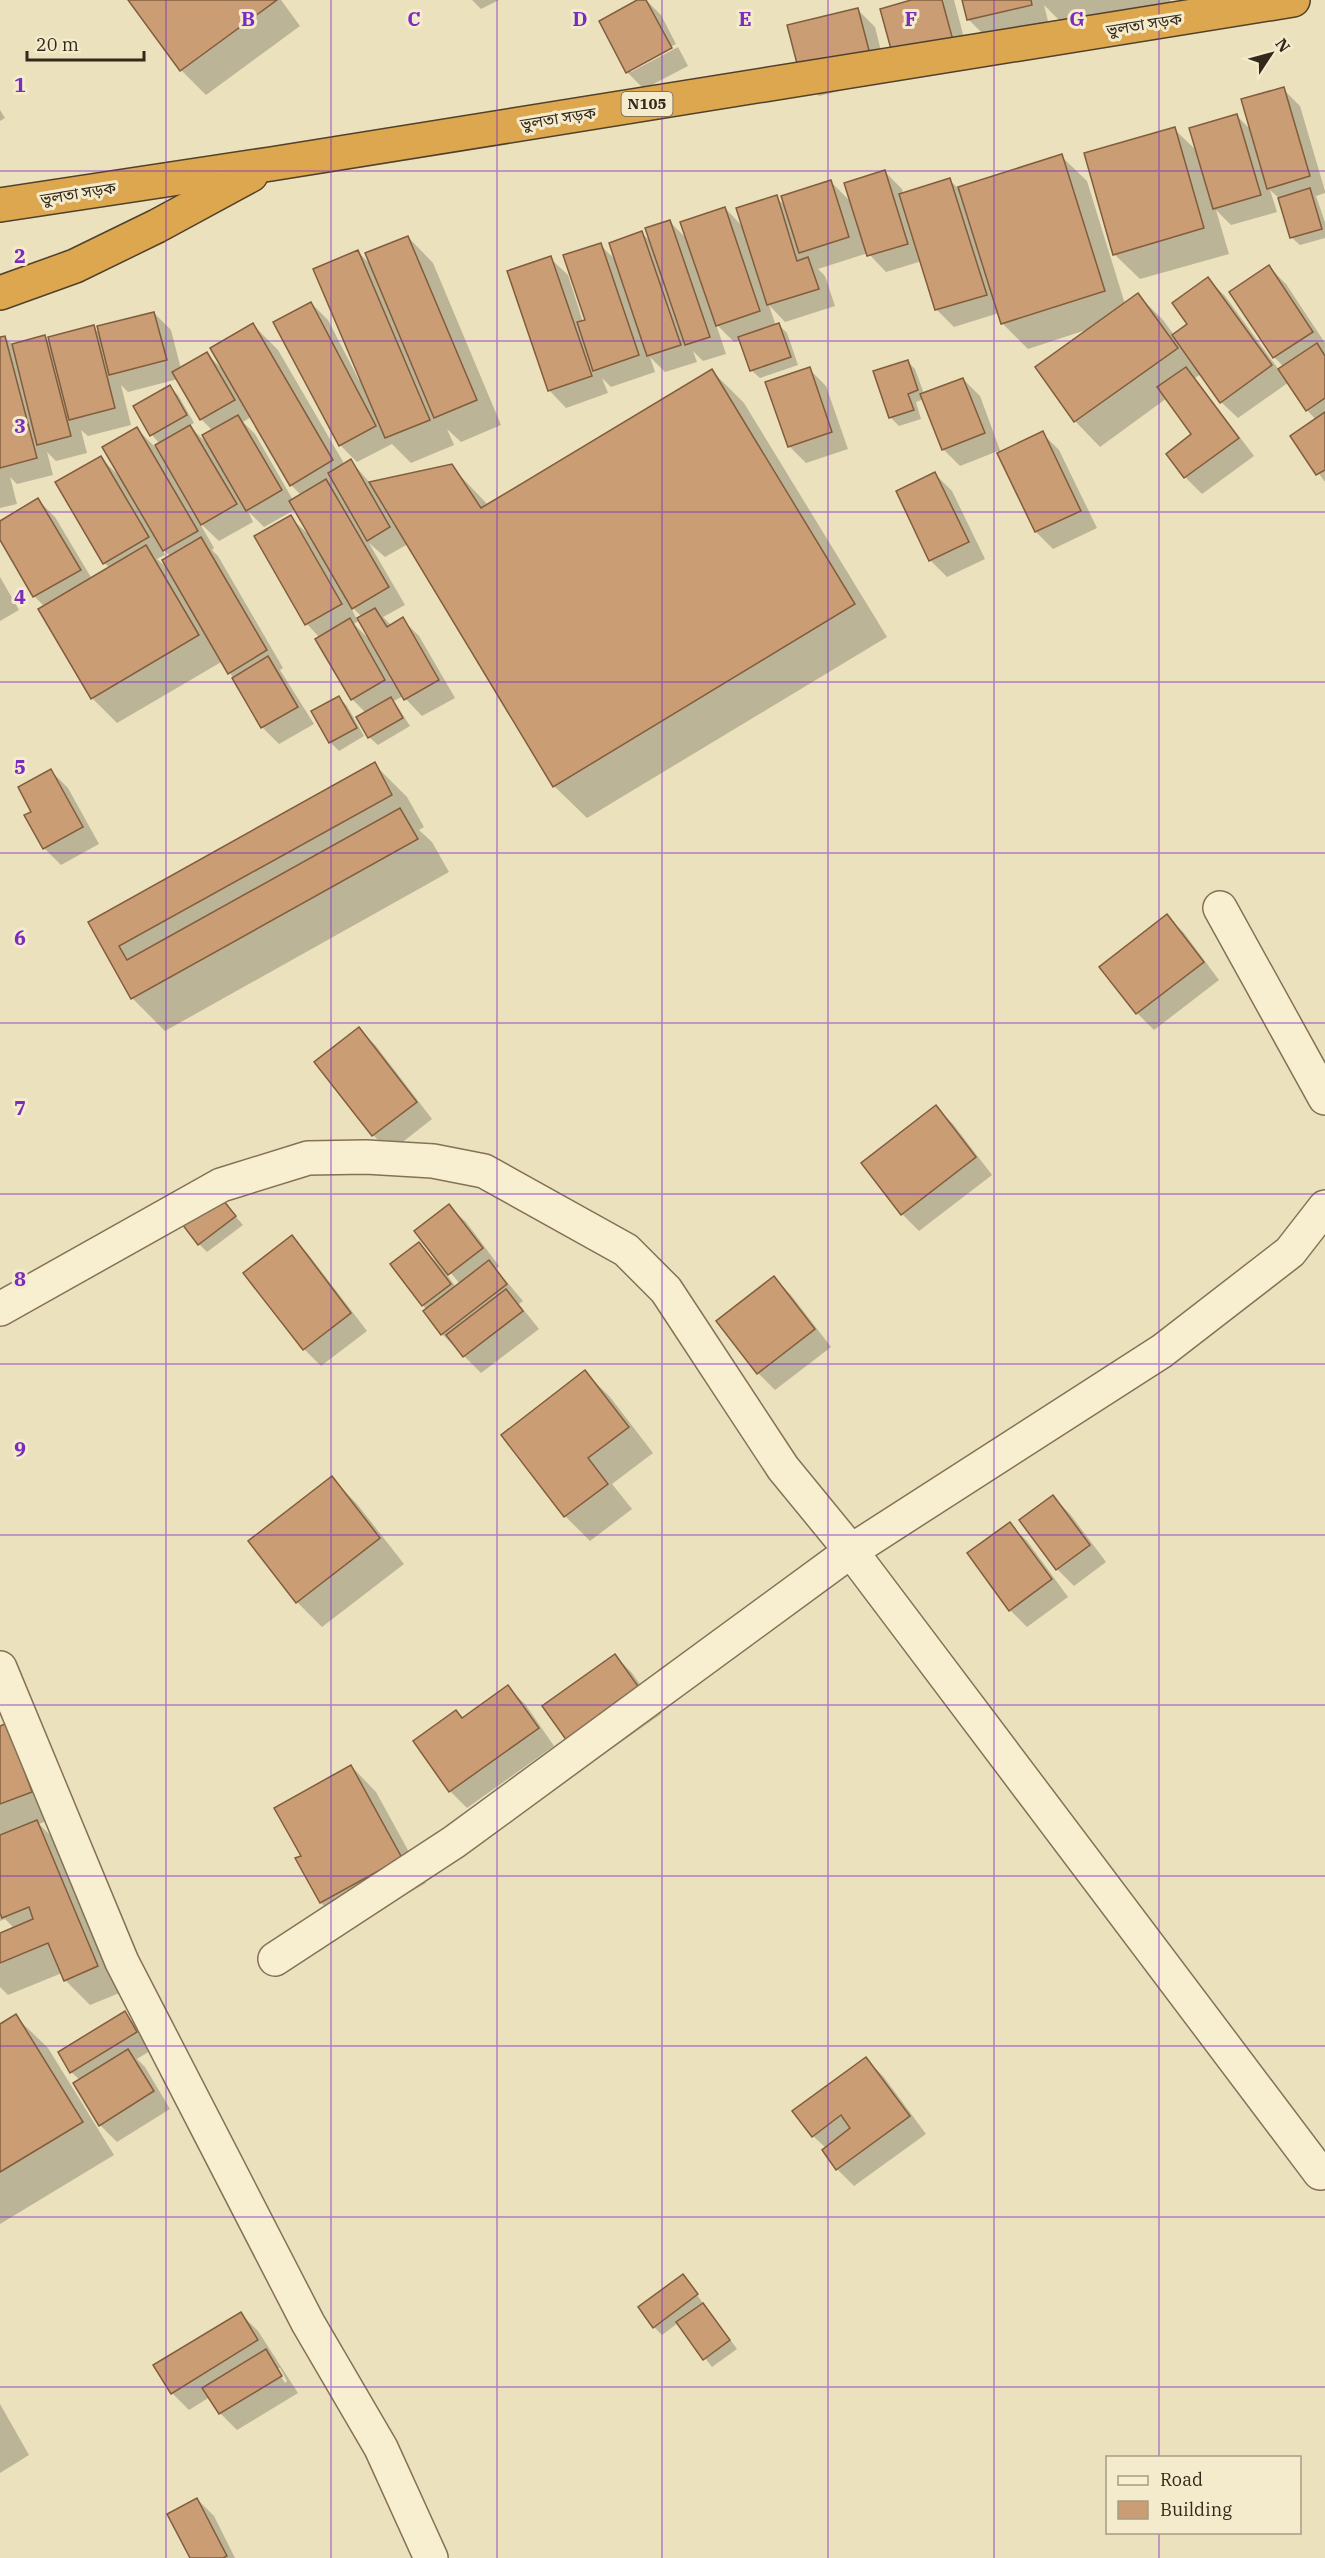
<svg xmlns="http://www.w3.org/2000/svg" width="1325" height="2558" viewBox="0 0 1325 2558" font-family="'IBM Plex Serif','Noto Sans Bengali',serif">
  <rect width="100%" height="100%" fill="#ece1bd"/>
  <g fill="#0003" fill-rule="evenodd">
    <polygon points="130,0 281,0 300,26 206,95 181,70"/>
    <polygon points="472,0 499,0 481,9"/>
    <polygon points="641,0 646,0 661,15 676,44 631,68 631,72 678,47 688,66 644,89 627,72"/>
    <polygon points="916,0 954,0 970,61"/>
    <polygon points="963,0 1170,0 1171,4 1068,29 1044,5 1048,21 985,36 968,19"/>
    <polygon points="858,10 875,27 888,79 819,96 802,79"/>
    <polygon points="1283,89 1300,106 1325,191 1325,193 1316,196 1325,222 1325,238 1300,245 1291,237 1281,200 1270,190 1277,212 1231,225 1216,210 1229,254 1140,279 1114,254 1174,129 1198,152 1236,115 1252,131"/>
    <polygon points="0,110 5,118 0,121"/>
    <polygon points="1061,156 1087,181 1125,304 1138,295 1163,320 1174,335 1189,324 1208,279 1225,296 1279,370 1284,367 1274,357 1269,267 1286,284 1325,343 1325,482 1292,436 1316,420 1307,410 1289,382 1238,418 1221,402 1201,374 1195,378 1254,456 1202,494 1185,477 1193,435 1167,398 1100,447 1075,421 1037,368 1089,329 1028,349 1002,323 999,313 954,327 937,310 922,261 886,272 868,253 818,269 825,276 835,306 785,322 769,305 776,326 779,325 787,333 798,365 760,378 751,370 741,340 734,342 716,324 726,354 703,361 693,351 697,362 665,372 650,357 655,372 611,387 602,378 608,393 566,408 549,390 550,258 568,275 583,322 587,321 600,245 616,260 642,233 651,242 670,222 688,240 725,208 744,228 776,197 786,207 831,182 852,203 885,172 902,189 903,195 949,180 958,188"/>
    <polygon points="408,237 433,263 501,425 461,442 447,429 454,445 411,463 392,444 357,462 340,445 311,303 328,320 359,380 361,379 358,252 372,266"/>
    <path d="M 154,313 L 171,330 L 181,369 L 207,354 L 223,370 L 253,325 L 278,350 L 345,465 L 351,461 L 370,483 L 451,466 L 489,506 L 712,371 L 744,403 L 887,637 L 587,818 L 554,786 L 408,544 L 385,557 L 369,543 L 405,605 L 383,617 L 392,626 L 402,619 L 419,636 L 455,698 L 422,716 L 403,696 L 394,701 L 410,726 L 378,745 L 369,737 L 366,713 L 352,699 L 320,638 L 307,624 L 256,537 L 290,517 L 311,537 L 296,509 L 264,527 L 248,511 L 253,522 L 219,541 L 199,522 L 214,548 L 212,550 L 218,556 L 283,668 L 280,670 L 314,724 L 279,744 L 262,727 L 223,661 L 117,723 L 92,698 L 40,610 L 45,607 L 35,597 L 0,537 L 0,522 L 38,500 L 55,517 L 92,579 L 110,568 L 104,563 L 101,458 L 120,477 L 137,429 L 155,447 L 160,444 L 152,435 L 135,407 L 170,387 L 178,395 L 194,423 L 189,426 L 208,444 L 213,431 L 201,419 L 178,379 L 128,392 L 121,385 L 131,425 L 88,436 L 81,430 L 87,453 L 56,461 L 47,452 L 53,475 L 17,484 L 10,477 L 17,504 L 0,508 L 0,338 L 4,337 L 13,345 L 45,337 L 51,344 L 93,327 L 100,334 ZM 251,417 L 291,485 L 301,495 L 293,500 L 255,434 L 243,422 ZM 162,548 L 171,557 L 167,568 L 157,559 L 165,555 ZM 350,605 L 362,617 L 357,620 ZM 360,620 L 370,640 L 354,624 Z"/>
    <polygon points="907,361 915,369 924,394 963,379 980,396 1001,453 1042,433 1059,450 1097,528 1053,549 1036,532 998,451 960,466 943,449 924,399 916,402 921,419 899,426 890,417"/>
    <polygon points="809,369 826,386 848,449 806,463 789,446"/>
    <polygon points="935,474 952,491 985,559 947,577 930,560"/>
    <polygon points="0,577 19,610 0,621"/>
    <polygon points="339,697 347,706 364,736 339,751 330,742 313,712"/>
    <polygon points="374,764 407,797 424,827 419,830 432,842 449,872 165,1031 132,998 90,923"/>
    <polygon points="51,771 68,788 99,844 61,865 44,848 33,812"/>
    <polygon points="1167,916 1184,933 1219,980 1154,1030 1137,1013"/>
    <polygon points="359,1029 376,1046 432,1119 390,1152 373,1135 316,1062"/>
    <polygon points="936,1107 953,1124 992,1175 919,1231 902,1214 863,1163"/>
    <polygon points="219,1197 243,1225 207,1252 199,1244"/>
    <polygon points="449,1206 466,1222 499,1266 496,1269 523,1301 519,1304 539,1329 481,1373 442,1334 423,1305 418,1244 437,1262 456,1287 460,1284 416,1231"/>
    <polygon points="291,1237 308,1254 367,1331 321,1366 304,1349 245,1273"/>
    <polygon points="774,1278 791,1295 831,1347 775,1390 758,1373"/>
    <polygon points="585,1372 610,1397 653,1453 612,1484 632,1509 590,1541 565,1516"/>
    <polygon points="332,1478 357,1504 404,1564 322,1627 297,1602"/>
    <polygon points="1053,1497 1070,1514 1106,1562 1074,1586 1057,1569 1021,1521"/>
    <polygon points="1010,1524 1027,1541 1068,1597 1027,1627 1010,1610"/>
    <polygon points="615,1656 632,1673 661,1714 590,1764 573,1747"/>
    <polygon points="508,1687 525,1704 554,1746 467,1808 450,1791"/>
    <polygon points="0,1727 56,1817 39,1824 62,1847 122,1992 90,2005 65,1980 62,1973 8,1995 0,1987 0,1935 14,1928 5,1919 0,1921"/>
    <polygon points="351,1766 376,1792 426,1883 346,1928 321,1903 297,1859 303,1856"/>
    <polygon points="124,2013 141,2030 153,2049 137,2059 145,2067 170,2109 117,2142 100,2125 80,2080 71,2072"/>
    <polygon points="15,2016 48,2048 114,2155 0,2224 0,2025"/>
    <polygon points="866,2059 883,2076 926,2134 854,2186 837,2169 824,2150 826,2148 813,2136"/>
    <polygon points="683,2276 737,2349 712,2367 678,2323 662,2335 654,2327"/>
    <path d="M 241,2314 L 258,2331 L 298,2393 L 237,2430 L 220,2413 L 210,2397 L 189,2410 L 172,2393 ZM 276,2368 L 280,2368 L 287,2381 L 285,2383 Z"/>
    <polygon points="0,2404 29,2455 0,2473"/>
    <polygon points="197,2499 214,2516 235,2558 191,2558"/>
  </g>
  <g fill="#ca9d74" stroke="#825d3d" stroke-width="1.5">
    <polygon points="128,0 277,0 180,71"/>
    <polygon points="637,0 646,0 672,48 626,73 599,21"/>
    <polygon points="911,0 942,0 954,44 894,60 880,9"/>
    <polygon points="962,0 1031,0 1032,5 967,20"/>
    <polygon points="858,8 872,62 801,79 787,25"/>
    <polygon points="1284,87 1310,176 1267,189 1241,99"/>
    <polygon points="1237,114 1261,195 1213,209 1189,128"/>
    <polygon points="1175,127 1204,228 1113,255 1084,153"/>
    <polygon points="1062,154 1105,291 1001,324 958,187"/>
    <polygon points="885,170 908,244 867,256 844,183"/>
    <polygon points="950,178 987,295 935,310 899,194"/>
    <polygon points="831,180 849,237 799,253 781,196"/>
    <polygon points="1310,188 1322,229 1290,238 1278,198"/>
    <polygon points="777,195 797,261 808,257 819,289 767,305 736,208"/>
    <polygon points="725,207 760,311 716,326 680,222"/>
    <polygon points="670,220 710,337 685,345 645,228"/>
    <polygon points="642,231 681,345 647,356 609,243"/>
    <polygon points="408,236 477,400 434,418 365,253"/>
    <polygon points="601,243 639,355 593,371 577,322 585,320 563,255"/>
    <polygon points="358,250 430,420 385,438 313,269"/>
    <polygon points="551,256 592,376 548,391 507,271"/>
    <polygon points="1269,265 1313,332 1273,358 1229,292"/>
    <polygon points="1208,277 1272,365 1220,403 1172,335 1187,324 1172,303"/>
    <polygon points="1138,293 1178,348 1074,422 1035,367"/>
    <polygon points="311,302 376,426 339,446 273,322"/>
    <polygon points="154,312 167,360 109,375 97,326"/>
    <polygon points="253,323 333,460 290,486 210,348"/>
    <polygon points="779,323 791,357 750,371 738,337"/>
    <polygon points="94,325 115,408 69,420 48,337"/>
    <polygon points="45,335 71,436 37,445 12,344"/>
    <polygon points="5,336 37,458 0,468 0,337"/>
    <polygon points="1317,343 1325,356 1325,398 1306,411 1278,369"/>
    <polygon points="207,352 235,400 200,420 172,372"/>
    <polygon points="908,360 918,390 908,394 914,410 889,418 873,371"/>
    <polygon points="810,367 832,432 788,447 765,382"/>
    <polygon points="1186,367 1239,438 1184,478 1166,454 1191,434 1157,387"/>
    <polygon points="712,369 855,604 553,787 369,482 452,464 481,508"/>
    <polygon points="963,378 985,433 942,450 920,394"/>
    <polygon points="170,385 187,415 150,436 133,406"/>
    <polygon points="1325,412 1325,470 1316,475 1290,436"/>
    <polygon points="238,415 282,490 246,511 202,435"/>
    <polygon points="190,425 237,504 201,525 155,445"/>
    <polygon points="137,427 198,531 163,551 102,447"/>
    <polygon points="1043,431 1081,511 1035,532 997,453"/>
    <polygon points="101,456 149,537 103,564 55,482"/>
    <polygon points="351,459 390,527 367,541 328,473"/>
    <polygon points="935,472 969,542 929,561 896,491"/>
    <polygon points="326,479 389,587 352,609 289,501"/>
    <polygon points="38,498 81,570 33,597 0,540 0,521"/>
    <polygon points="291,515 342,604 305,625 254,536"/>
    <polygon points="201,537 267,650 228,674 162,560"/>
    <polygon points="146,545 199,635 91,699 38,609"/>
    <polygon points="375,608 387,627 403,617 439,680 404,700 357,618"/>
    <polygon points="350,618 385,680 351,700 315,639"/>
    <polygon points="268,656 298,707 261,728 232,678"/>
    <polygon points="339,696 357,728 329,743 311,711"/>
    <polygon points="391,697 403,718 368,738 356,717"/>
    <polygon points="375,762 392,795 119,946 127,960 400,808 418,839 131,999 88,922"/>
    <polygon points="51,769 83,827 43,849 24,815 31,812 18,787"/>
    <polygon points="1167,914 1204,962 1136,1014 1099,967"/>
    <polygon points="359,1027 417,1102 372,1136 314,1062"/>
    <polygon points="936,1105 976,1157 901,1215 861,1163"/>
    <polygon points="219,1195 236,1216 198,1245 182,1224"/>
    <polygon points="449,1204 483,1248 448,1275 414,1231"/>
    <polygon points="292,1235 351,1313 303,1350 243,1273"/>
    <polygon points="419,1242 451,1284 422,1306 390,1264"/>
    <polygon points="489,1260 507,1284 441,1335 423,1311"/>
    <polygon points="774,1276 815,1329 757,1374 716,1321"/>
    <polygon points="506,1289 523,1311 463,1357 446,1335"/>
    <polygon points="585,1370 629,1427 588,1458 608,1484 564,1517 501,1435"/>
    <polygon points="332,1476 380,1538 296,1603 248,1541"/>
    <polygon points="1053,1495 1090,1545 1056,1570 1019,1520"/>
    <polygon points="1010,1522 1052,1579 1009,1611 967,1553"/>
    <polygon points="615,1654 645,1696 572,1748 542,1706"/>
    <polygon points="508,1685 539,1728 449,1792 413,1741 456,1710 462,1718"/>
    <polygon points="7,1723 32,1792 0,1804 0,1726"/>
    <polygon points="351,1765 402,1858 320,1903 295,1858 301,1856 274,1808"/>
    <polygon points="37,1820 98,1966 64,1981 48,1943 0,1963 0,1933 33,1919 29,1907 2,1918 0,1913 0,1835"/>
    <polygon points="125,2011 137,2032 70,2073 58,2052"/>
    <polygon points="16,2014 83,2122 0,2172 0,2024"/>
    <polygon points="128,2049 154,2091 99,2126 73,2083"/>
    <polygon points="866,2057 910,2116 836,2170 822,2150 850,2128 841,2115 812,2137 792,2111"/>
    <polygon points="683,2274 698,2294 653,2328 638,2307"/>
    <polygon points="703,2303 730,2340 703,2360 676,2322"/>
    <polygon points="241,2312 258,2340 171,2394 153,2365"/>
    <polygon points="266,2349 282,2376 219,2414 202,2388"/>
    <polygon points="197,2498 227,2556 223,2558 190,2558 167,2514"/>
  </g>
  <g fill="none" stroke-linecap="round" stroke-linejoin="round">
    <g stroke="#847257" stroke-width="36">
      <g id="minor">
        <polyline points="1220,908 1325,1098"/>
        <polyline points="0,1309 221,1185 308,1158 366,1157 433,1161 484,1171 626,1250 666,1290 783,1468 851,1551 1162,1351 1290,1252 1325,1207"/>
        <polyline points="0,1668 122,1962 308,2323 381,2448 431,2558"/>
        <polyline points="275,1959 454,1842 851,1551 1320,2173"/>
      </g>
    </g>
    <g stroke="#51402c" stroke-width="36">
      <g id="highway">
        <polyline points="0,205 271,164 1293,0"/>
        <polyline points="0,293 75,266 157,226 251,175"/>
      </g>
    </g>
    <use href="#minor" stroke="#f8eed0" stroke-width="33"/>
    <use href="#highway" stroke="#dca74e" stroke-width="33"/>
  </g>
  <path fill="none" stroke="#7b2cbf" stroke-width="1.5" stroke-opacity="0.55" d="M 166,0 L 166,2558M 331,0 L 331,2558M 497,0 L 497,2558M 662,0 L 662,2558M 828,0 L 828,2558M 994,0 L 994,2558M 1159,0 L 1159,2458M 0,171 L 1325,171M 0,341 L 1325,341M 0,512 L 1325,512M 0,682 L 1325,682M 0,853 L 1325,853M 0,1023 L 1325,1023M 0,1194 L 1325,1194M 0,1364 L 1325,1364M 0,1535 L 1325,1535M 0,1705 L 1325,1705M 0,1876 L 1325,1876M 0,2046 L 1325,2046M 0,2217 L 1325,2217M 0,2387 L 1325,2387M 1159,2532 L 1159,2558"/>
  <g text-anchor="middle" stroke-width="6" stroke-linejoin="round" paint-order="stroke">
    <rect fill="#f4ebcd" stroke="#6d6350" stroke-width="1.5" x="621.5" y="92" width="51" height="24" rx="4.5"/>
    <g font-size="15" font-weight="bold" fill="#33291b">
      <text x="647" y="109">N105</text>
    </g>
    <g font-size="16" fill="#33291b" stroke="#f4ebcd">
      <text transform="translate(1144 24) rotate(-9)" y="6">ভুলতা সড়ক</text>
      <text transform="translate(558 118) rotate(-9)" y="6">ভুলতা সড়ক</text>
      <text transform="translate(78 193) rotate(-9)" y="6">ভুলতা সড়ক</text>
    </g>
  </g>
  <g font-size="20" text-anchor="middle" font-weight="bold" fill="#7b2cbf" stroke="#f4ebcd" stroke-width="6" stroke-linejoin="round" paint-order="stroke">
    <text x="248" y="26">B</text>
    <text x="414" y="26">C</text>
    <text x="580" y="26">D</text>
    <text x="745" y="26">E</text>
    <text x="911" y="26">F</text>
    <text x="1077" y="26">G</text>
    <text x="20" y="92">1</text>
    <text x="20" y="263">2</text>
    <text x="20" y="433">3</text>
    <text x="20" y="604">4</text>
    <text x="20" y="774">5</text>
    <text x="20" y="945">6</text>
    <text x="20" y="1115">7</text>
    <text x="20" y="1286">8</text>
    <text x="20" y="1456">9</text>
  </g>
  <rect x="1106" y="2456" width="195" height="78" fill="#f4ebcd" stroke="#a79d86" stroke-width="1.5"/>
  <rect x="1118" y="2476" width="30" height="9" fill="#f8eed0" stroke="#a79d86" stroke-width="1.5"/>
  <text x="1160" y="2486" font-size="18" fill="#33291b">Road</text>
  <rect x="1118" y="2501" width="30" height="18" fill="#ca9d74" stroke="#a79d86" stroke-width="1.5"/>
  <text x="1160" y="2516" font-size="18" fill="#33291b">Building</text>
  <g transform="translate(1271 54) rotate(54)" stroke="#f4ebcd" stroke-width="4.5" paint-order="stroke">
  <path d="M0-4.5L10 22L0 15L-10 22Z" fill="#33291b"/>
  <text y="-9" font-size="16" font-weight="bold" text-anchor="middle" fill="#33291b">N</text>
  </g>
  <path d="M27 51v9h117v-9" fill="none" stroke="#33291b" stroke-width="3"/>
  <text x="36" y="51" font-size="18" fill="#33291b" stroke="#f4ebcd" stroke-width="4.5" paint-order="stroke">20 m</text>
</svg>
